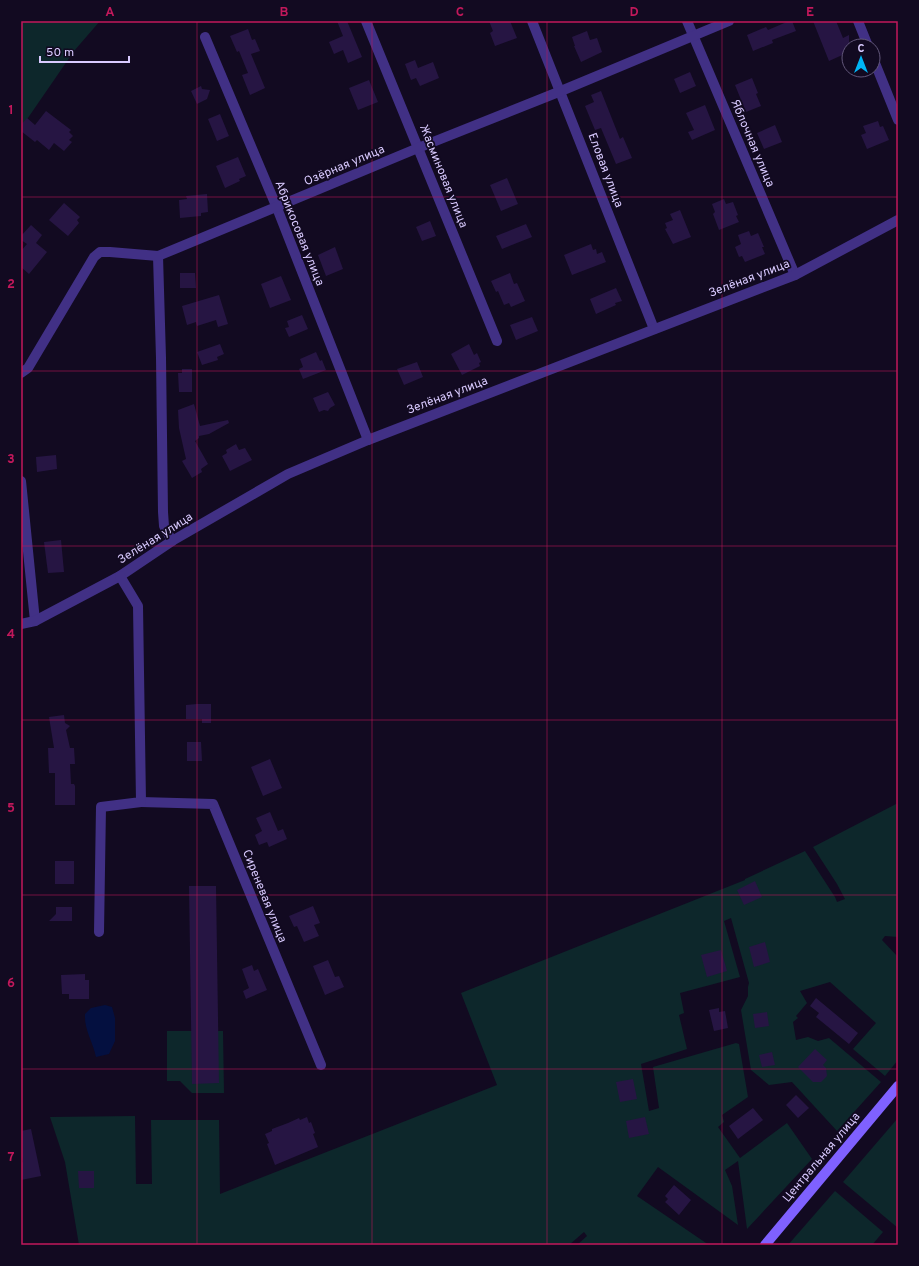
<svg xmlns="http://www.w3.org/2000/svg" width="919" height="1266" viewBox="0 0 919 1266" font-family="Overpass,sans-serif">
  <rect width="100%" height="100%" fill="#120a21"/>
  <g fill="#0d272b">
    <polygon points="27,21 100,21 74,51 21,128 21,23"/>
    <polygon points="898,803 898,937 885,936 882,940 898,957 898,1060 885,1076 853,1049 876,1023 830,982 800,991 807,1003 796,1016 798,1018 793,1022 796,1040 808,1037 818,1041 829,1038 881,1082 837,1131 792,1082 769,1085 751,1070 741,1010 748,996 748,987 749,983 731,918 724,921 740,977 680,993 684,1013 679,1015 687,1049 641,1064 649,1111 659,1108 653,1067 736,1043 739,1044 748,1097 722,1115 724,1122 718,1127 740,1158 787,1123 812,1159 747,1229 738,1161 725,1170 732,1186 738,1225 658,1167 637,1196 709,1245 631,1245 629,1243 627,1245 577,1245 587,1236 584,1232 569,1245 79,1245 65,1162 50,1117 135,1116 136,1184 152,1184 151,1120 219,1120 220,1194 497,1085 461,993 745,880 745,879 805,851 835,897 837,902 845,899 837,884 813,847"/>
    <polygon points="167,1031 223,1031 224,1093 192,1093 180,1081 167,1081"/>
    <polygon points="898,1118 898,1228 843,1182"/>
    <polygon points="835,1191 883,1232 872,1245 788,1245"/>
  </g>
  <path fill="#041040" d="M 105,1005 L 112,1007 L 115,1018 L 115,1041 L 109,1054 L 96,1057 C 93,1042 84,1030 85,1014 L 91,1008 Z"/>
  <g fill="#261543">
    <polygon points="337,21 347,21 362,57 348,63 343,50 334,54 329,42 343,36"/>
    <polygon points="489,21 510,21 517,38 495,46 490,33 493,31"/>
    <polygon points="789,21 792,21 796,31 772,40 773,43 753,51 747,35 766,27 768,30"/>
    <polygon points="813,21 836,21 843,38 849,35 849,52 829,61"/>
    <polygon points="248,29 252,40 255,39 260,51 251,54 265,88 250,95 242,75 248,73 239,51 237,52 230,36"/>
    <polygon points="587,31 590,40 597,38 602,52 581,62 574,46 575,46 572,37"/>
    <polygon points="415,60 418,68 433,62 439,78 420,86 416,78 411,80 405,64"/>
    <polygon points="690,72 696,86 680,93 674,79"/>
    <polygon points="752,78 758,93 756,94 761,106 746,112 735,85"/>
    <polygon points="369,80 378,102 358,110 349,88"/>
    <polygon points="201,86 202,89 210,90 207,99 197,104 191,91"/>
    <polygon points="601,91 620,139 623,137 632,158 616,164 601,128 595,130 585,106 594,102 591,95"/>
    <polygon points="705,105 715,130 692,140 688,132 694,130 686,113"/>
    <polygon points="46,111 71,130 69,132 73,136 69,140 72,142 64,151 54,143 49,150 37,140 35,142 21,131 21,125 27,118 35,125"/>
    <polygon points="220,114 229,136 217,141 208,119"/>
    <polygon points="878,121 880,127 883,126 889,140 867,149 861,135 866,133 863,126"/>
    <polygon points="775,125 782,142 764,149 757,133"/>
    <polygon points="238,157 246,176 239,179 240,181 225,188 216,166"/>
    <polygon points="507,178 518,204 501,211 490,185"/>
    <polygon points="207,194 208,212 201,213 201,216 180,218 179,200 187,199 186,196"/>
    <polygon points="724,199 726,204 733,202 738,215 736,216 739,222 719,230 713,214 715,212 712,204"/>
    <polygon points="64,203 80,217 77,220 79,223 68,236 49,220"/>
    <polygon points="680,210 691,237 673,244 665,229 667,228 665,223 673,220 670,214"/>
    <polygon points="430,221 436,236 422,241 416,227"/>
    <polygon points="526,224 532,237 502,249 496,236"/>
    <polygon points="31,225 42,235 36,243 47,252 29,274 21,267 21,251 27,244 21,240 21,236"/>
    <polygon points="749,231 751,236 758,233 764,247 762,247 765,254 745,262 742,256 739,257 735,247 741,244 738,235"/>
    <polygon points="591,244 593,250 596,249 597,254 602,252 606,262 572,275 564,255"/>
    <polygon points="335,247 343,269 326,276 318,255"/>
    <polygon points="180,273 195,273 196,288 180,288"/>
    <polygon points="510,273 514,284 517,283 525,301 511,307 509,303 504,305 498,291 496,292 491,281"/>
    <polygon points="281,276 291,300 270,308 261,284"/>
    <polygon points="616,288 622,301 615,303 616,305 596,314 590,299"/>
    <polygon points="219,295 228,324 218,327 216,320 197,326 196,322 187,325 182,306"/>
    <polygon points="302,315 308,329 289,337 285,328 289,327 287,321"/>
    <polygon points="532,317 538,331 516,340 510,325"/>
    <polygon points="220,344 224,354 217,357 218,360 202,365 197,352"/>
    <polygon points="469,344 474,355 477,353 481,362 479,363 480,366 462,375 451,354"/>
    <polygon points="316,352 320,361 322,360 326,370 303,379 299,369 303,367 300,359"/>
    <polygon points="417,362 423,377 404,385 397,369"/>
    <polygon points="182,369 192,369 192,392 179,392 178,373 182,373"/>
    <polygon points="328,392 335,405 330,408 328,411 324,410 319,412 313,398"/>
    <polygon points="194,404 200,426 228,420 229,423 209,434 199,436 199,438 195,441 208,464 201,469 202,472 192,478 182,461 186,459 179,428 178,410"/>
    <polygon points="236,444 239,450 245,448 252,460 230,471 222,456 227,453 226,450"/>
    <polygon points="56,455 57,469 37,472 36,457"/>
    <polygon points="61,540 64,572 48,573 44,542"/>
    <polygon points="197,704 211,704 211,723 202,723 202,719 186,719 186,705"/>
    <polygon points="64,715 65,723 70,726 66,730 70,748 74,748 75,764 70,764 71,784 74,784 75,786 75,805 55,805 55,773 49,773 48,748 54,748 49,717"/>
    <polygon points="187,742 201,742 202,761 187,761"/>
    <polygon points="270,759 282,788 263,796 251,767"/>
    <polygon points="270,812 278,831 283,829 287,839 269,847 267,842 259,845 255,835 262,831 256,818"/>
    <rect x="55" y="861" width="19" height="23"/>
    <polygon points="755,881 762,897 744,905 737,890"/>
    <polygon points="189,886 216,886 219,1083 192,1084"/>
    <polygon points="313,906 320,923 314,925 319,936 304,942 297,926 294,927 289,916"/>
    <polygon points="56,907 72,907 72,921 49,921 56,914"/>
    <polygon points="765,942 770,962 754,967 749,947"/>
    <polygon points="721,950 727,971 707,977 701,955"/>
    <polygon points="328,960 335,977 339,976 344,987 325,995 313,966"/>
    <polygon points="252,965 254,971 258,969 267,990 246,999 243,991 249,988 242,969"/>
    <polygon points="85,974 85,980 89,980 89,999 69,999 69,994 62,994 61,975"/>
    <polygon points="816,998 858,1033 849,1044 816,1017 819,1013 810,1006"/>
    <polygon points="719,1008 719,1012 725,1011 728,1028 714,1031 709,1010"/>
    <polygon points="767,1012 769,1026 755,1028 753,1014"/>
    <polygon points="815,1049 827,1060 823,1065 826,1068 827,1076 821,1082 813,1082 798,1067"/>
    <polygon points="772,1052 775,1065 762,1067 759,1055"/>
    <polygon points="633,1079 637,1099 620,1102 616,1082"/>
    <polygon points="796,1095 809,1108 798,1118 786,1105"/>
    <polygon points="753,1108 763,1120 738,1139 729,1126"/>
    <polygon points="307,1117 309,1123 311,1122 315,1133 313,1134 318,1147 275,1165 267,1144 269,1143 265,1134 272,1131 272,1129 288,1123 299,1118 300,1120"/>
    <polygon points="645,1117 649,1134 629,1138 626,1121"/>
    <polygon points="31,1129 41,1176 21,1180 21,1163 23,1162 21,1152 21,1131"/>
    <polygon points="78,1171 94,1171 94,1188 79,1188"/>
    <polygon points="674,1185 691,1200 679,1215 665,1202 668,1199 665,1196"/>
  </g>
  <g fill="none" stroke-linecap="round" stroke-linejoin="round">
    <g stroke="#413085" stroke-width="10">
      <polyline points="366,21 497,341"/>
      <polyline points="532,21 654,329"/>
      <polyline points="687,21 795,275"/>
      <polyline points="858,21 868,46"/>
      <polyline points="205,37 277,208 368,440"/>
      <polyline points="873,58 898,120"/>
      <polyline points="158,256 161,358 163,512 164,526 172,541"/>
      <polyline points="21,373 28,368 94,257 100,252 110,252 158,256 418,148 561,91 729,21"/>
      <polyline points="21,481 35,621"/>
      <polyline points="21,624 35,621 120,576 172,541 288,474 368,440 795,275 898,220"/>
      <polyline points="141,802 213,804 321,1065"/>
      <polyline points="99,932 101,807 141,802 138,606 120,576"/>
    </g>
    <polyline stroke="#7f61ff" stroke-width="10" points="765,1245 898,1086"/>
  </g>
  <path fill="none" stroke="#c2185b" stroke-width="1" stroke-opacity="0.55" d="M 197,21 L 197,1245M 372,21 L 372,1245M 547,21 L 547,1245M 722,21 L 722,1245M 21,197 L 898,197M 21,371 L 898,371M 21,546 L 898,546M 21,720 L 898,720M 21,895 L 898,895M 21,1069 L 898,1069"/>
  <g text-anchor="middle" stroke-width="3.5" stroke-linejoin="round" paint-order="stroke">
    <g font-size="12" fill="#d9caff" stroke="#120a21">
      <text transform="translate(753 143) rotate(67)" y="4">Яблочная улица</text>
      <text transform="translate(344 165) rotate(-23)" y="4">Озёрная улица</text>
      <text transform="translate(606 170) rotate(69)" y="4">Еловая улица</text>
      <text transform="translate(444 176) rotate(68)" y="4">Жасминовая улица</text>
      <text transform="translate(300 233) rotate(68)" y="4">Абрикосовая улица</text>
      <text transform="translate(749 278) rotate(-21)" y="4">Зелёная улица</text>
      <text transform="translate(447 395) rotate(-21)" y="4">Зелёная улица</text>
      <text transform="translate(155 538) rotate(-32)" y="4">Зелёная улица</text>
      <text transform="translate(265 896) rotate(68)" y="4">Сиреневая улица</text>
      <text transform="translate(821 1157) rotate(-50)" y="4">Центральная улица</text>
    </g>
  </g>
  <rect width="919" height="1266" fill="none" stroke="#120a21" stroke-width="44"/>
  <g transform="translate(861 58)"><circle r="19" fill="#120a21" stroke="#62577a"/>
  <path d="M0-3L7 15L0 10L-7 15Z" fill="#00b5f5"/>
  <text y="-6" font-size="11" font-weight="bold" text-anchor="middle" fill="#d9caff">С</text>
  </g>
  <path d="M40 56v6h89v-6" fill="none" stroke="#d9caff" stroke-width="2"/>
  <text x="46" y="56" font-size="12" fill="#d9caff" stroke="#120a21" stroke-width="3" paint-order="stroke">50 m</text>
  <rect x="22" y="22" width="875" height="1222" fill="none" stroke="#c2185b" stroke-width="1.5"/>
  <g font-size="13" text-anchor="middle" font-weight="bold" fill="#c2185b">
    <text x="110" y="16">A</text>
    <text x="284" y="16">B</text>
    <text x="460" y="16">C</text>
    <text x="634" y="16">D</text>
    <text x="810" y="16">E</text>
    <text x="11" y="114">1</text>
    <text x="11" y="288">2</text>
    <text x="11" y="463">3</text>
    <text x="11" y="638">4</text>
    <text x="11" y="812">5</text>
    <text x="11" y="987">6</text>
    <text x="11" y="1161">7</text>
  </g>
</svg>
